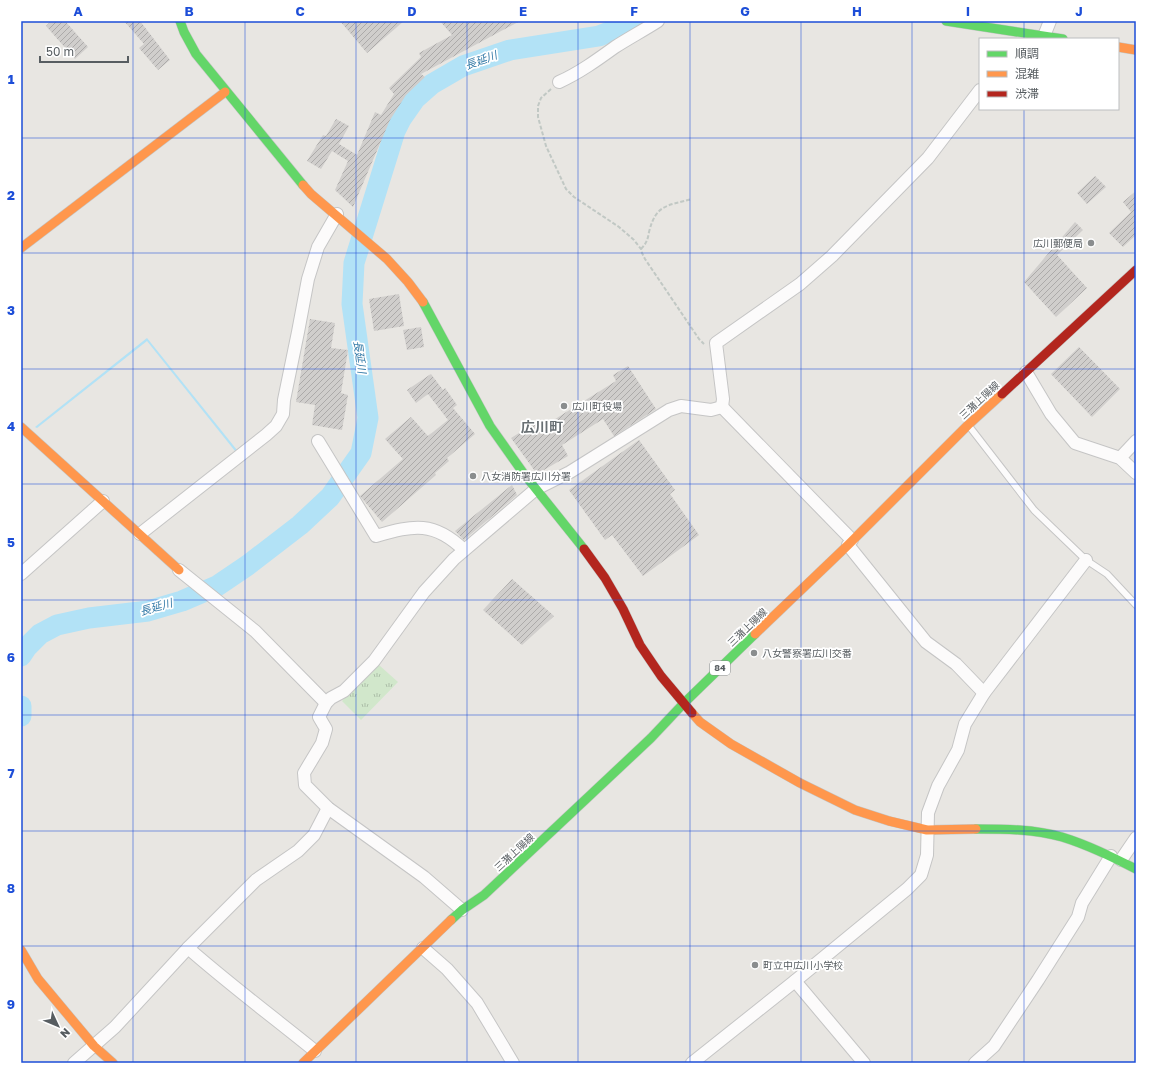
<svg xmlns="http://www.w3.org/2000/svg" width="1157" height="1084" viewBox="0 0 1157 1084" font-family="'Golos Text','Noto Sans JP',sans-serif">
  <defs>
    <pattern id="grass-tufts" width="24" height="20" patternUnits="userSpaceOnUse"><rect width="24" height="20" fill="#d1e7cb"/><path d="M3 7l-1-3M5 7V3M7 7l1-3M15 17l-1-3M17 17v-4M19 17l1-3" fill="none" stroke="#acbea8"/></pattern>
    <pattern id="building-hatch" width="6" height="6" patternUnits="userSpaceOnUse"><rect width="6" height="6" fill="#d0cecc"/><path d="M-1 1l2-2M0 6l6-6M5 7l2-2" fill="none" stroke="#acaaa9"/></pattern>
  </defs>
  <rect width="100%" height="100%" fill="#e8e6e2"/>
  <polygon fill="url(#grass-tufts)" points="375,665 379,665 398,682 361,720 342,701"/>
  <polygon fill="#b2e2f6" points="147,338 237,450 235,451 147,341 37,428 35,427"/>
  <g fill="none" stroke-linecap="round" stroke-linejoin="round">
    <g stroke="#b2e2f6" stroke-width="21">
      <polyline points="21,656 27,647 40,634 57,625 89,618 148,611 182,601 217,586 248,565 300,525 330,497 361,453 368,418 352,304 354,263 395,131 401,119 415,99 432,84 463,66 510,50 599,36 637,21"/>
      <polyline points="21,706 21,716"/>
    </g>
  </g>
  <g fill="url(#building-hatch)">
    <polygon points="51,21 65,21 88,47 75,59 46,26"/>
    <polygon points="124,21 140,21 170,60 158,70 139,48 144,44"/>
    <polygon points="340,21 404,21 367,53"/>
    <polygon points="440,21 520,21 421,74 425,77 406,95 390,120 353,207 335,190 348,161 332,151 321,169 307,161 323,135 326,136 336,119 349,126 339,144 357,155 375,112 381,115 394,94 389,88 421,57 419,53 452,35"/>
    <polygon points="1095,176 1106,187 1087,204 1077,193"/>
    <polygon points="1136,191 1136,235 1123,247 1109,233 1131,212 1123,202"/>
    <polygon points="1075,222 1083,230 1057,255 1087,288 1056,317 1024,282"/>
    <polygon points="399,294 404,326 374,331 369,299"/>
    <polygon points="310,319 335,323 331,348 348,350 341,393 348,395 342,430 312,425 315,405 296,402"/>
    <polygon points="421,327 424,347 407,350 403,330"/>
    <polygon points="1079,347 1120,389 1092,417 1051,374"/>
    <polygon points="628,366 656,409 614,436 603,419 562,445 568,456 537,474 511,438 540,420 544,426 616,381 613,375"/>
    <polygon points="431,374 443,390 445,388 457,405 453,408 475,434 447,458 449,461 435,473 436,475 382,522 360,496 403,459 385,439 411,417 428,436 448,420 428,394 416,403 407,390"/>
    <polygon points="639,440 675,490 670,494 699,535 643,576 612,535 605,540 569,490"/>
    <polygon points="512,485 517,495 464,540 455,531"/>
    <polygon points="512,579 554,616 522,645 483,610"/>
  </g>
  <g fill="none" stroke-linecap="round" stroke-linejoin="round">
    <g stroke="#c5c5c5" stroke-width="8">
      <polyline id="lane" points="969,426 1034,510 1086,560 1107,574 1136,605"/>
    </g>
    <g stroke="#c5c5c5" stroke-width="14">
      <g id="street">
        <polyline points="1044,36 1050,21"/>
        <path d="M 559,82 C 579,73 597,60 615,47 C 629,38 644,30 658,21"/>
        <polyline points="1026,372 1051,414 1075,443 1120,458 1136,473"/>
        <polyline points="722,407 723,399 716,343 800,284 832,256 928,158 980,90"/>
        <polyline points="722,407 852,540"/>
        <path d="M 318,441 L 376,536 C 414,525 434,521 464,550"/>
        <polyline points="1120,458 1136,441"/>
        <polyline points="140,534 266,435 276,426 283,414 284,400 298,332 308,279 318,247 337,214"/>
        <polyline points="848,545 926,642 956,664 984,693"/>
        <polyline points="179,570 255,631 326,703"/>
        <polyline points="21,574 103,501"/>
        <polyline points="1121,860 1136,838"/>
        <polyline points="462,910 424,877 328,808 305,785 304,773 322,743 326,729 319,717 326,703 331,698 344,691 374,661 424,592 454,559 536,489 570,472 669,410 681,406 711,410 722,407"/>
        <path d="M 188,948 C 229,984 273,1017 315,1051"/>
        <polyline points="423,948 447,969 477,1003 513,1063"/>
        <polyline points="795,981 864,1063"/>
        <polyline points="74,1063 115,1027 188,948 256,880 298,851 314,835 328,808"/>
        <polyline points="692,1063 795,981 907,889 921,875 927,855 928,813 938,786 958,750 965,724 984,693 1086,560"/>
        <polyline points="975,1063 994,1046 1038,980 1078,917 1082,903 1111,856"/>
      </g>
    </g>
    <g stroke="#c4c5c4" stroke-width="10">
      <g id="fast">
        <polyline points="180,21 184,32 196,54 303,185"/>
        <polyline points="946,21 1063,39"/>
        <polyline points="423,302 490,426 524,474 584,549"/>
        <path d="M 976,829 C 1004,829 1034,829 1062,837 C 1088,845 1112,857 1136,869"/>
        <polyline points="451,920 462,910 484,895 651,738 684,703 755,634"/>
      </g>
    </g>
    <g stroke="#c4c5c4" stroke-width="10">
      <g id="slow">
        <polyline points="1118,47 1136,50"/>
        <polyline points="303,185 311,194 387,259 408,282 423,302"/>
        <polyline points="21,248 225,92"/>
        <polyline points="21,427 179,570"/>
        <polyline points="755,634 848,545 968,425 1002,394"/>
        <polyline points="692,713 700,722 731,744 800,783 855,810 889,821 927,830 976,829"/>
        <polyline points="21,950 38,979 94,1046 113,1063"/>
        <polyline points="303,1063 451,920"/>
      </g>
    </g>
    <g stroke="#c4c5c4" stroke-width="10">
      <g id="jam">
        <polyline points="1002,394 1136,270"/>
        <polyline points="584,549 605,578 623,609 640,645 661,676 692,713"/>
      </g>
    </g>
    <g stroke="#c1c8c4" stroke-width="2" stroke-dasharray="4 2" stroke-linecap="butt">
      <polyline points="551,89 541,98 538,106 538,117 546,146 566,189 574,197 619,227 634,240 641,249 642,253 645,259 699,339 704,344"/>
      <path d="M 641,249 C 646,244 648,239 649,232 C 656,204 667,206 692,199"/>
    </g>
    <use href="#lane" stroke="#fcfbfb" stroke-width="6"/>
    <use href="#street" stroke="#fcfbfb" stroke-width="12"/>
    <use href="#fast" stroke="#63d668" stroke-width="9"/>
    <use href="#slow" stroke="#ff974d" stroke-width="9"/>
    <use href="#jam" stroke="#b3261e" stroke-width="9"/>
  </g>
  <path fill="none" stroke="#1d4ed8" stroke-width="1" stroke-opacity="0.55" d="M 133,21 L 133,1063M 245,21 L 245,1063M 356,21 L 356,1063M 467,21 L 467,1063M 578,21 L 578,1063M 690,21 L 690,1063M 801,21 L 801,1063M 912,21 L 912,1063M 1024,21 L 1024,39M 1024,109 L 1024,1063M 21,138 L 1136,138M 21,253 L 1136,253M 21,369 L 1136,369M 21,484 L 1136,484M 21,600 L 1136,600M 21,715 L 1136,715M 21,831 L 1136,831M 21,946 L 1136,946"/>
  <g fill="#8a8d8e" stroke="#fff" stroke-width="1.5">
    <circle cx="1091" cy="243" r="4"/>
    <circle cx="564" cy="406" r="4"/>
    <circle cx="473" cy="476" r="4"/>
    <circle cx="754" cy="653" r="4"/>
    <circle cx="755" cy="965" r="4"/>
  </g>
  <g text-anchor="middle" stroke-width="3.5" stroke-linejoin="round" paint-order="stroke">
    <rect fill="#fff" stroke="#898e90" stroke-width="1" x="710" y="661" width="20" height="14" rx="3"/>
    <g font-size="9" font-weight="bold" fill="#575d61">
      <text x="720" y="671">84</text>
    </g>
    <g font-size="10" fill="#575d61" stroke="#fff" text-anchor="start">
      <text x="1083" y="247" text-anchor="end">広川郵便局</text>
      <text x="572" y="410">広川町役場</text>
      <text x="481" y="480">八女消防署広川分署</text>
      <text x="762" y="657">八女警察署広川交番</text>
      <text x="763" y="969">町立中広川小学校</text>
    </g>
    <g font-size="10" fill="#575d61" stroke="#fff">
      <text transform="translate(979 400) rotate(-43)" y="4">三潴上陽線</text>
      <text transform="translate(747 627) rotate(-44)" y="4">三潴上陽線</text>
      <text transform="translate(514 852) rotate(-43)" y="4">三潴上陽線</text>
    </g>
    <g font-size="11" font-style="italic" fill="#2f77a5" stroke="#fff">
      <text transform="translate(481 60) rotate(-20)" y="4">長延川</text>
      <text transform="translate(360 357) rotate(82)" y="4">長延川</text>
      <text transform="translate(156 607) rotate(-16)" y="4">長延川</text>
    </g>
    <g font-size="14" font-weight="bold" fill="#686f73" stroke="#fff">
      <text x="542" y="432">広川町</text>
    </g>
  </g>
  <rect width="1157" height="1084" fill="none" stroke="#ffffff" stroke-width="44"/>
  <rect x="979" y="38" width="140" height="72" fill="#ffffff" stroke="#bcbec0"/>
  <rect x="987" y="51" width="20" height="6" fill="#63d668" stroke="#bcbec0"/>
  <text x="1015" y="58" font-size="12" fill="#575d61">順調</text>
  <rect x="987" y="71" width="20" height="6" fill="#ff974d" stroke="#bcbec0"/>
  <text x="1015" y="78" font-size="12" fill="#575d61">混雑</text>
  <rect x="987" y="91" width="20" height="6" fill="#b3261e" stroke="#bcbec0"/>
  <text x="1015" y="98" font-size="12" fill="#575d61">渋滞</text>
  <g transform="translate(58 1026) rotate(134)" stroke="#ffffff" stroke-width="3" paint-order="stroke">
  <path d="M0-3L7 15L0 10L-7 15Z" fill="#575d61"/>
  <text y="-6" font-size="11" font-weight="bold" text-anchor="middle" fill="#575d61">N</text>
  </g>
  <path d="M40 56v6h88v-6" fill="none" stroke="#575d61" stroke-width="2"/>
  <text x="46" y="56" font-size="12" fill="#575d61" stroke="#ffffff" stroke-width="3" paint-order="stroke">50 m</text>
  <rect x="22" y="22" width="1113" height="1040" fill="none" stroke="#1d4ed8" stroke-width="1.5"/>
  <g font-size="13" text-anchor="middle" font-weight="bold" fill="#1d4ed8">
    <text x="78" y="16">A</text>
    <text x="189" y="16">B</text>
    <text x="300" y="16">C</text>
    <text x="412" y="16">D</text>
    <text x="523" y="16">E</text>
    <text x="634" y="16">F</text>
    <text x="745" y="16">G</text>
    <text x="857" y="16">H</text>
    <text x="968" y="16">I</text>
    <text x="1079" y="16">J</text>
    <text x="11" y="84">1</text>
    <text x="11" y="200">2</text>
    <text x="11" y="315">3</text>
    <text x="11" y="431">4</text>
    <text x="11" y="547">5</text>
    <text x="11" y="662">6</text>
    <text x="11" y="778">7</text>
    <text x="11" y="893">8</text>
    <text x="11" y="1009">9</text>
  </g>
</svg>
